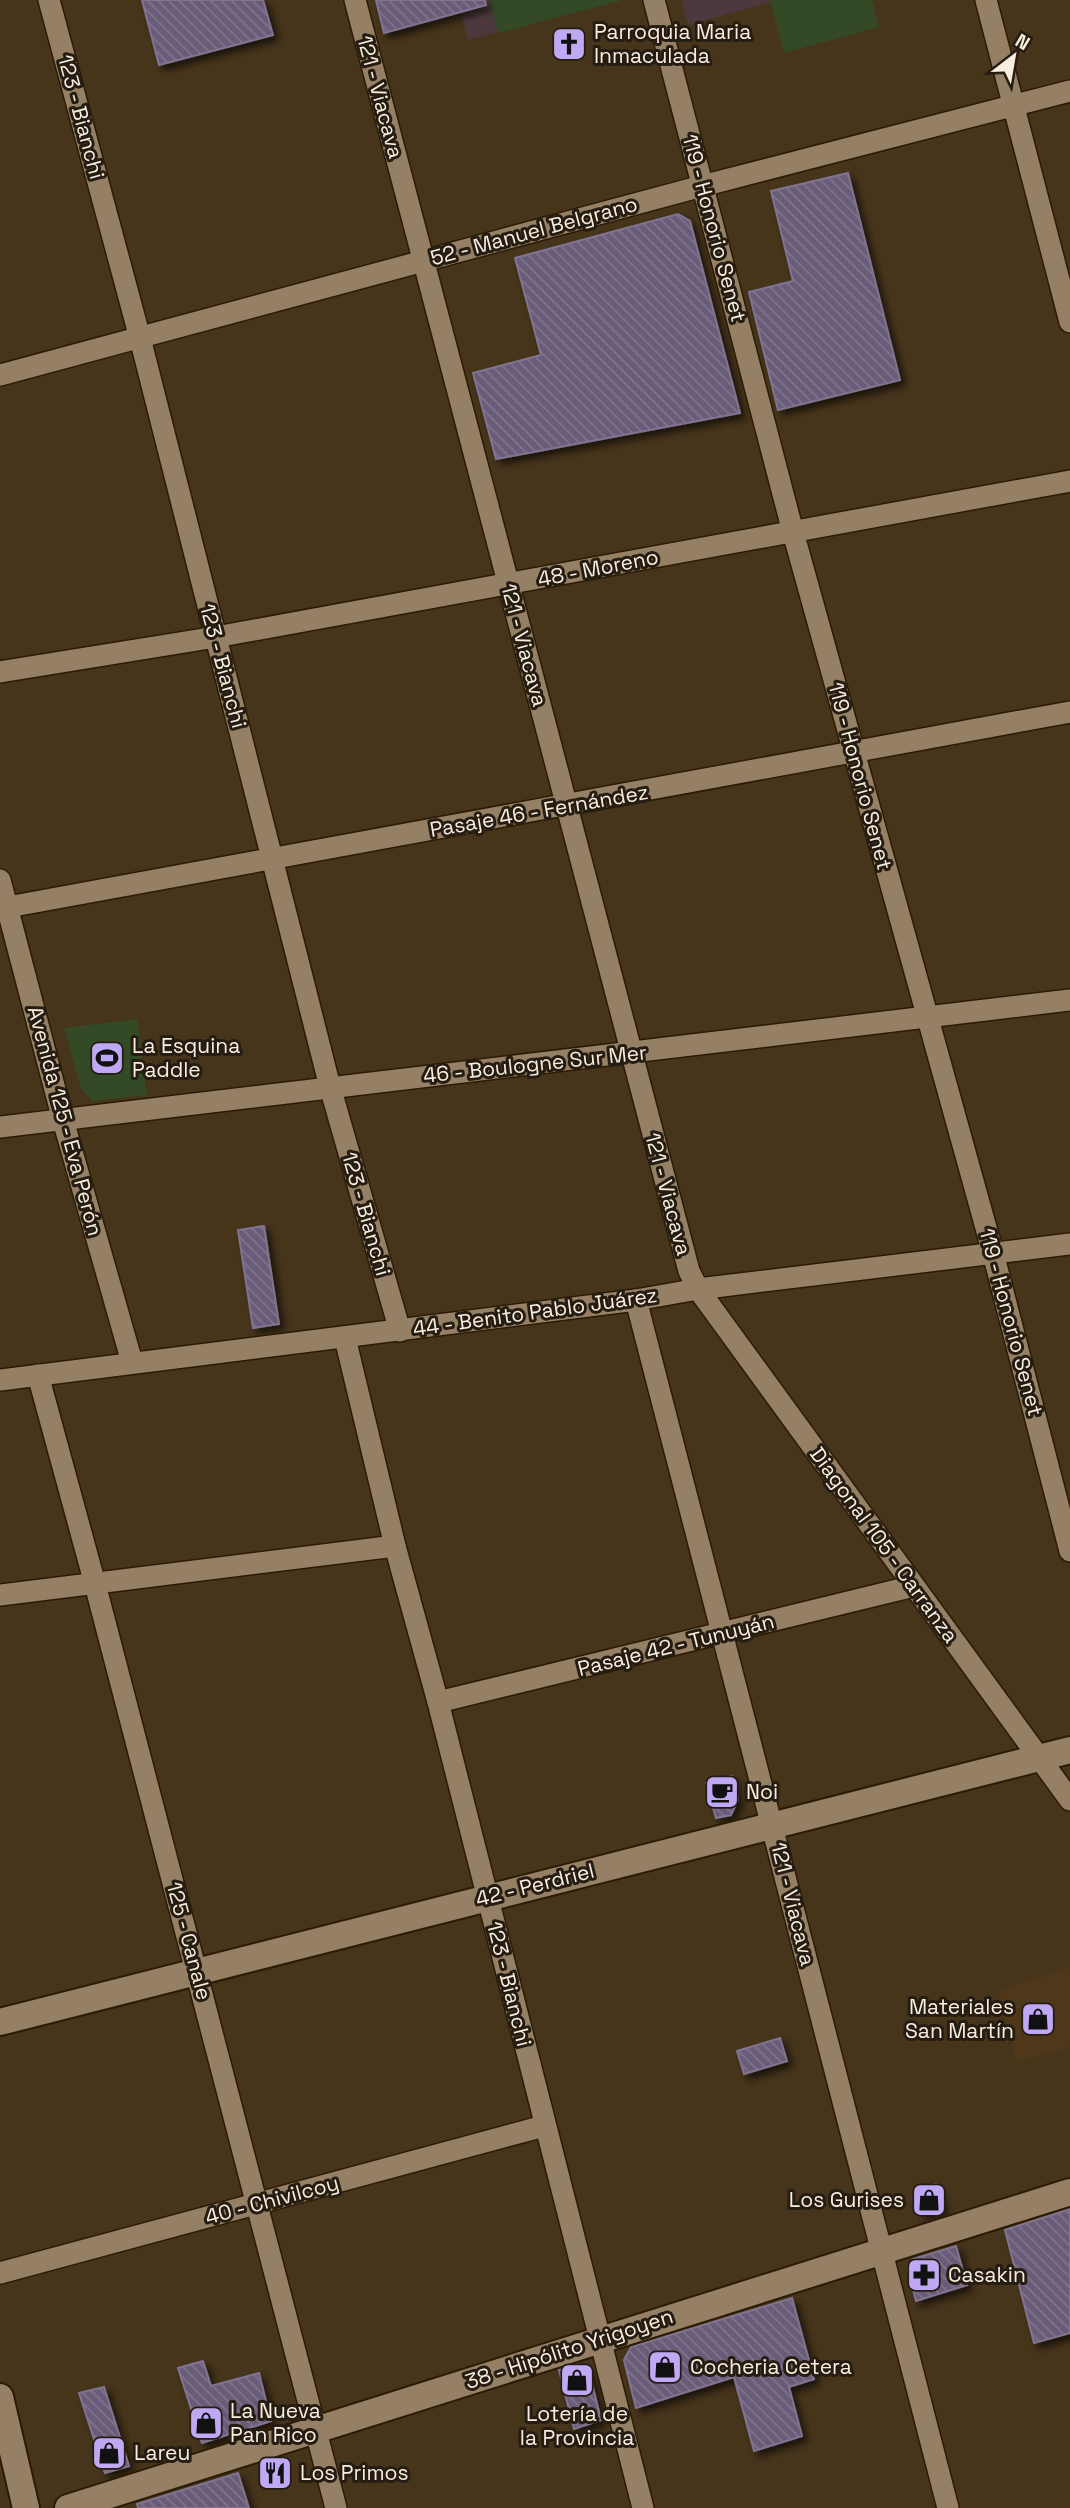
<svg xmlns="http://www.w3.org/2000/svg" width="1070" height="2508" viewBox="0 0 1070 2508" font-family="'Space Grotesk',sans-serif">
  <defs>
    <pattern id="building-back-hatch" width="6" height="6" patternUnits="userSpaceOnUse" patternTransform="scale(1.75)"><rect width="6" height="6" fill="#695c78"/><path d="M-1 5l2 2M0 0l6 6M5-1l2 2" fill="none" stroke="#7f748b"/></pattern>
    <filter id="shadow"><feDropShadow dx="5" dy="5" stdDeviation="3.5" flood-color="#0009"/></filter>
  </defs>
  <rect width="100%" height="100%" fill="#46341b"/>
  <polygon fill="#4f3819" points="1070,1967 1070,2047 1017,2063 998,1990"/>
  <g fill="#4d393d">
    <polygon points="458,0 623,0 468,40"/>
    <polygon points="681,0 770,0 771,2 688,25"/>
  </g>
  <g fill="#344926">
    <polygon points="489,0 623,0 498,33"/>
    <polygon points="770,0 872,0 879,27 784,53"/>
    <polygon points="137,1019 147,1095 93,1101 81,1089 64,1028"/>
  </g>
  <g fill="url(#building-back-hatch)" stroke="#807491" stroke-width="2" filter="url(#shadow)">
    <polygon points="142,0 263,0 273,35 159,65"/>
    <polygon points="376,0 485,0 486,5 384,33"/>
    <polygon points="848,173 900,380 778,410 749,292 793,281 771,191"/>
    <polygon points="678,214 690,221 740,413 496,459 473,373 541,355 515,258"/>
    <polygon points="264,1226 279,1324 253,1328 238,1230"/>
    <polygon points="732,1776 738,1800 731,1815 716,1818 706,1783"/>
    <polygon points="780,2038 787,2061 744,2074 737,2051"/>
    <polygon points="936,2184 943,2209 922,2215 915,2190"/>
    <polygon points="1070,2209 1070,2333 1034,2343 1005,2230"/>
    <polygon points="956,2246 967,2285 916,2301 908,2269 913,2259"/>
    <polygon points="792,2298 814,2379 789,2387 802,2436 754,2451 734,2377 636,2408 624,2360 631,2347"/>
    <polygon points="203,2361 211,2386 259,2373 271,2421 202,2443 178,2368"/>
    <polygon points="576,2364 589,2371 601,2420 574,2429 559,2370"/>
    <polygon points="104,2387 129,2466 105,2473 79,2393"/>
    <polygon points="238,2473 249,2508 138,2508 137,2504"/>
  </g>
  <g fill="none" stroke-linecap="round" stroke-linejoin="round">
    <g stroke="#2c1b03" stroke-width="24">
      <g id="minor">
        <polyline points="49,0 140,338 330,1087 400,1331"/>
        <polyline points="355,0 689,1271 698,1289 1070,1800"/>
        <polyline points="654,0 793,532 993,1253 1070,1551"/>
        <polyline points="986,0 1070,322"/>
        <polyline points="0,375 702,186 1070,91"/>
        <polyline points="0,672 216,637 1070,481"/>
        <polyline points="0,880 63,1120 132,1362"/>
        <polyline points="8,907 1070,712"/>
        <polyline points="0,1127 1070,1000"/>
        <polyline points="636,1300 948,2508"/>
        <polyline points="345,1338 395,1546 438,1702 643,2508"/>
        <polyline points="38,1375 95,1584 336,2508"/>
        <polyline points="0,1380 636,1300 698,1289 1070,1244"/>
        <polyline points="0,1595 395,1546"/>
        <polyline points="438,1702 914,1586"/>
        <polyline points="0,2273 544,2126"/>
      </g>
    </g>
    <g stroke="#2c1b03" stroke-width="30">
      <g id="tertiary">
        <polyline points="0,2022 1070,1750"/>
        <polyline points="0,2397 26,2508"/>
        <polyline points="68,2508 1070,2192"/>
      </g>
    </g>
    <use href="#minor" stroke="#958066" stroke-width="21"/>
    <use href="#tertiary" stroke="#958066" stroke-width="26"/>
  </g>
  <defs>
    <g id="church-square" transform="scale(1.75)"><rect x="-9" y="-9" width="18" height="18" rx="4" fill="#bfa9f4" stroke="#251d12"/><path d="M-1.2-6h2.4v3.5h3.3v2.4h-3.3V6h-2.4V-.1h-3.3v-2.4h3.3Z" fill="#111"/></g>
    <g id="stadium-square" transform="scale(1.75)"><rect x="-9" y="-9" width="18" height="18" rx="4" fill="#bfa9f4" stroke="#251d12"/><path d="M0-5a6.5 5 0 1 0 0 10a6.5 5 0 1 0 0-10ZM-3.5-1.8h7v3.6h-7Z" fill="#111"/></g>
    <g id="cafe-square" transform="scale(1.75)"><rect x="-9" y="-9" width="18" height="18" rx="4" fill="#bfa9f4" stroke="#251d12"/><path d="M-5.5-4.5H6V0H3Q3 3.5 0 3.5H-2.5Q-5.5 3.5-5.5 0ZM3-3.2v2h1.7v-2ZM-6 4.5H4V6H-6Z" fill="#111"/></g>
    <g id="shop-square" transform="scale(1.75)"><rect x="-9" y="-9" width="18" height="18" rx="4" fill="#bfa9f4" stroke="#251d12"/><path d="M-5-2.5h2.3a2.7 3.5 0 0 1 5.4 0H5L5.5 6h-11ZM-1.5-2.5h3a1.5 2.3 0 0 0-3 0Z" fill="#111"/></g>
    <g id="pharmacy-square" transform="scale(1.75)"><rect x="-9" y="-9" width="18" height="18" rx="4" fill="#bfa9f4" stroke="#251d12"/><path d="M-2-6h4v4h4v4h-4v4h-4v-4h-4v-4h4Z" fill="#111"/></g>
    <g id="restaurant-square" transform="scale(1.75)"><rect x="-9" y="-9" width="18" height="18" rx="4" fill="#bfa9f4" stroke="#251d12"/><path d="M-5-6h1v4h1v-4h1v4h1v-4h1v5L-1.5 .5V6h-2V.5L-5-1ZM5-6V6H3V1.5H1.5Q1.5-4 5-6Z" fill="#111"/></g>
  </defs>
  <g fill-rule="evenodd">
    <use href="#church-square" x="569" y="44"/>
    <use href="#stadium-square" x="107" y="1058"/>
    <use href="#cafe-square" x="722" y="1792"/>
    <use href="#shop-square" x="1038" y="2019"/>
    <use href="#shop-square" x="929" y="2200"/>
    <use href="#pharmacy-square" x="924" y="2275"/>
    <use href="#shop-square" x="665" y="2367"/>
    <use href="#shop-square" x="577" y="2380"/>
    <use href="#shop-square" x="206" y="2423"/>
    <use href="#shop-square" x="109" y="2453"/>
    <use href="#restaurant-square" x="275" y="2473"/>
  </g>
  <g text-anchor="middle" stroke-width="6" stroke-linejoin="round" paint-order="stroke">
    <g font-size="21" fill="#f9eddf" stroke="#251d12" text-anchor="start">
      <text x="594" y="39">Parroquia Maria<tspan x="594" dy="24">Inmaculada</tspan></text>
      <text x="132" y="1053">La Esquina<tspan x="132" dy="24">Paddle</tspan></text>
      <text x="746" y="1799">Noi</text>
      <text x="1014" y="2014" text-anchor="end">Materiales<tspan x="1014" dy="24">San Martín</tspan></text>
      <text x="904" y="2207" text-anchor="end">Los Gurises</text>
      <text x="948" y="2282">Casakin</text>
      <text x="690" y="2374">Cocheria Cetera</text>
      <text x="230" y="2418">La Nueva<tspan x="230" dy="24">Pan Rico</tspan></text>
      <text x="577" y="2421" text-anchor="middle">Lotería de<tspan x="577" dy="24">la Provincia</tspan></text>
      <text x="134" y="2460">Lareu</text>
      <text x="300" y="2480">Los Primos</text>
    </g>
    <g font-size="21" fill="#f9eddf" stroke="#251d12">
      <text transform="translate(380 97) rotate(75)" y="7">121 - Viacava</text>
      <text transform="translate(81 117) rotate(75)" y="7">123 - Bianchi</text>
      <text transform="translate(714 228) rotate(75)" y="7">119 - Honorio Senet</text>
      <text transform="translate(534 231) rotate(-15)" y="7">52 - Manuel Belgrano</text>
      <text transform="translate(598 568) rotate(-11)" y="7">48 - Moreno</text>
      <text transform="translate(524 645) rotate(75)" y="7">121 - Viacava</text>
      <text transform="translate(223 666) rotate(75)" y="7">123 - Bianchi</text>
      <text transform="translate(860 776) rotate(75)" y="7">119 - Honorio Senet</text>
      <text transform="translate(539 811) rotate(-10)" y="7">Pasaje 46 - Fernández</text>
      <text transform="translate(535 1064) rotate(-6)" y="7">46 - Boulogne Sur Mer</text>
      <text transform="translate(65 1121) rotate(75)" y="7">Avenida 125 - Eva Perón</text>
      <text transform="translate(668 1194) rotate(75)" y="7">121 - Viacava</text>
      <text transform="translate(366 1214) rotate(74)" y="7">123 - Bianchi</text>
      <text transform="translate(535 1312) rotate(-8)" y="7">44 - Benito Pablo Juárez</text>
      <text transform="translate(1011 1322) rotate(75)" y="7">119 - Honorio Senet</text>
      <text transform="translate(884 1545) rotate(54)" y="7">Diagonal 105 - Carranza</text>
      <text transform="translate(676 1645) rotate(-14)" y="7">Pasaje 42 - Tunuyán</text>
      <text transform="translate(535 1885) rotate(-14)" y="7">42 - Perdriel</text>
      <text transform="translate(793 1904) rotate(76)" y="7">121 - Viacava</text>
      <text transform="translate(189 1941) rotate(75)" y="7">125 - Canale</text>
      <text transform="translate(509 1984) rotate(76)" y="7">123 - Bianchi</text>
      <text transform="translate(272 2200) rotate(-15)" y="7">40 - Chivilcoy</text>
      <text transform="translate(569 2349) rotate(-18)" y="7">38 - Hipólito Yrigoyen</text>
    </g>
  </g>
  <g transform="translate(1014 56) rotate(31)" stroke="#251d12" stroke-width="5" paint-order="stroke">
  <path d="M0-5L12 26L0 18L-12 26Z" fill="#f9eddf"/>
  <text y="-10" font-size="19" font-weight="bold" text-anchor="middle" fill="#f9eddf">N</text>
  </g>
</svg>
